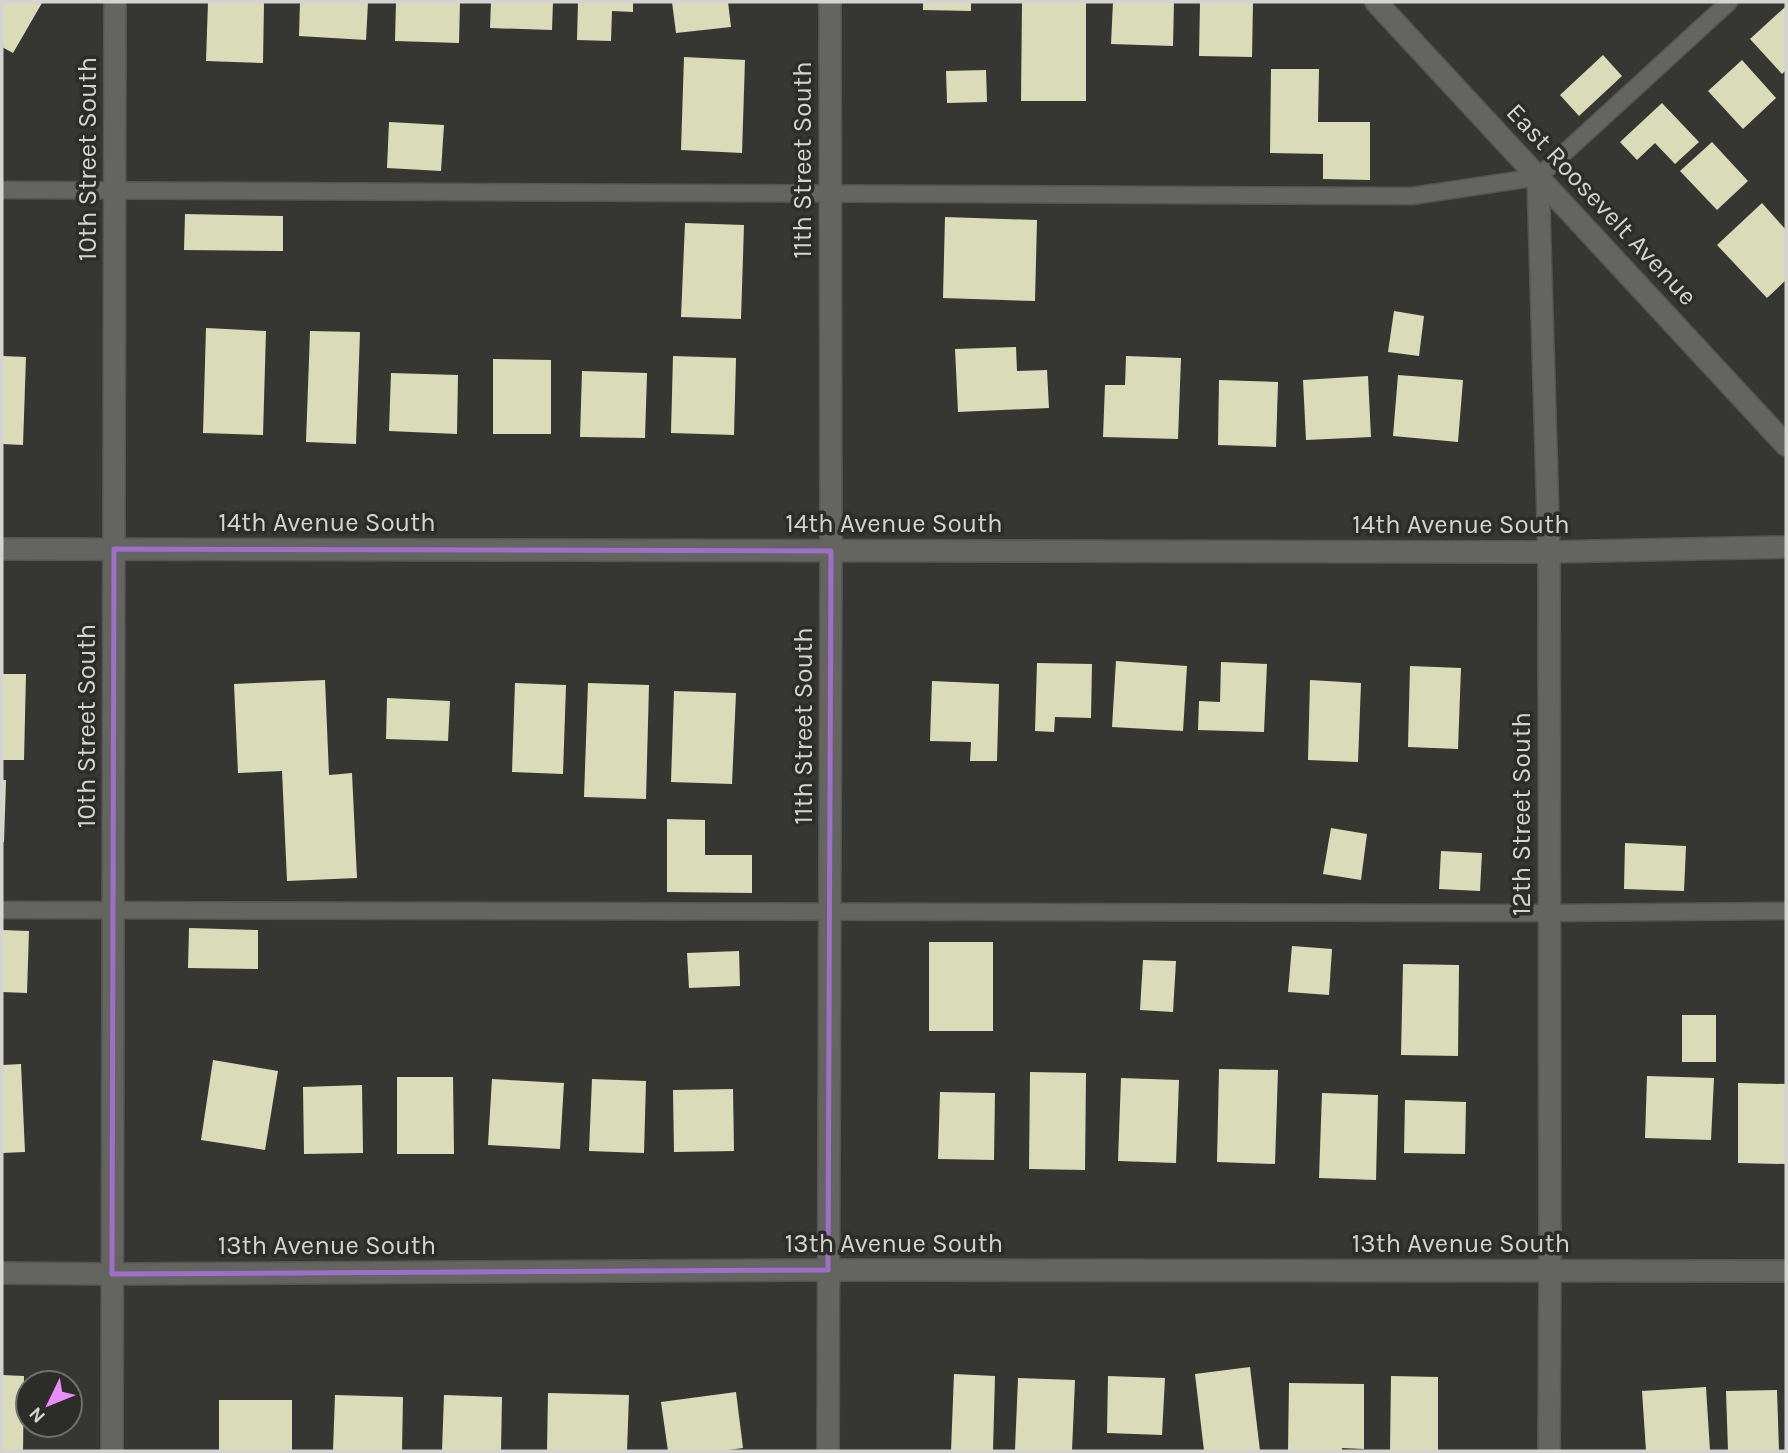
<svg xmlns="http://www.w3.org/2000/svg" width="1788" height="1453" viewBox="0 0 1788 1453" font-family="Karla,sans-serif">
  <rect width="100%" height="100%" fill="#363732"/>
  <g fill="#dadcb9">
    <polygon points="2,2 39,2 42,3 13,53 2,47"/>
    <polygon points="208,2 264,2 263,63 206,61"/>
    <polygon points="300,2 368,2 366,40 299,36"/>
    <polygon points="396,2 460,2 459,43 395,41"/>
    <polygon points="491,2 553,2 552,30 490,28"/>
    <polygon points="578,2 633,2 633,12 612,11 611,41 577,40"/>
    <polygon points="672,2 728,2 731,27 676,33"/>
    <polygon points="923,2 971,2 971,11 923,10"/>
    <polygon points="1022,2 1086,2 1086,101 1021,101"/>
    <polygon points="1113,2 1174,2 1173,46 1111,44"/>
    <polygon points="1200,2 1253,2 1252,57 1199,56"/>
    <polygon points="1785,7 1786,70 1782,74 1750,39"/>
    <polygon points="1603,55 1622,76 1579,116 1560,95"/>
    <polygon points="684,57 745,60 742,153 681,150"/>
    <polygon points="1742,60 1776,98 1743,129 1708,91"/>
    <polygon points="1271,69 1319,69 1318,122 1370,122 1370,180 1323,179 1323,154 1270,153"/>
    <polygon points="986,70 987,102 947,103 946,71"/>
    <polygon points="1662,103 1699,142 1675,164 1655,143 1637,160 1620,142"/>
    <polygon points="389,122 444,125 441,171 387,168"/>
    <polygon points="1712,142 1748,181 1717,210 1680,171"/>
    <polygon points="1762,203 1786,230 1786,280 1767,298 1717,245"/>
    <polygon points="185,214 283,216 283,251 184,250"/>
    <polygon points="945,217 1037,220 1035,301 943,298"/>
    <polygon points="685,223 744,225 741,319 681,317"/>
    <polygon points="1394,311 1424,316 1419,356 1388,352"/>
    <polygon points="206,328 266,331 263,435 203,433"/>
    <polygon points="310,331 360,332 356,444 306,442"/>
    <polygon points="1016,347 1017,371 1047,370 1049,408 958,412 955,349"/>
    <polygon points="2,356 26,357 23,445 2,444"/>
    <polygon points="673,356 736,358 734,435 671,433"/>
    <polygon points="1126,356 1181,358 1178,439 1103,437 1105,385 1125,385"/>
    <polygon points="493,359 551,360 551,434 493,434"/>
    <polygon points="582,371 647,373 645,438 580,437"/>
    <polygon points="391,373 458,375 457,434 389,431"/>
    <polygon points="1398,375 1463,380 1458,442 1393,436"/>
    <polygon points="1368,376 1371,437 1306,440 1303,380"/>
    <polygon points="1219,380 1278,382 1276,447 1218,445"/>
    <polygon points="1116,661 1187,666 1183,731 1112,727"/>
    <polygon points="1221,662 1267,664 1264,732 1198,730 1199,701 1220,702"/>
    <polygon points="1037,663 1092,664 1091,718 1055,717 1054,732 1035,731"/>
    <polygon points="1410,666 1461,668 1458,749 1408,747"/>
    <polygon points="2,674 26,674 24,760 2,760"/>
    <polygon points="325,680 329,775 352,773 357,878 287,881 282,771 238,773 234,684"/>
    <polygon points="1310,680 1361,683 1358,762 1308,760"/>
    <polygon points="932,681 999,684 997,761 970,761 971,742 930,741"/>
    <polygon points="515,683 566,685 563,774 512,772"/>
    <polygon points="588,683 649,685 646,799 584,797"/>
    <polygon points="674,691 736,693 732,784 671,782"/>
    <polygon points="387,698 450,701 448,741 386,739"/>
    <polygon points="2,780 6,780 4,842 2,842"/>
    <polygon points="667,819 705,820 705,855 752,855 752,893 667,892"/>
    <polygon points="1331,828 1367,834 1361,880 1323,874"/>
    <polygon points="1625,843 1686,846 1684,891 1624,889"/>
    <polygon points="1441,851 1482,853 1480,891 1439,889"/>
    <polygon points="189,928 258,930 258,969 188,968"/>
    <polygon points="2,930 29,931 27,993 2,992"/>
    <rect x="929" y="942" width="64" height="89"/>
    <polygon points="1292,946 1332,949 1329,995 1288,992"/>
    <polygon points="739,951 740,986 689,988 687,953"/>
    <polygon points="1143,960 1176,961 1173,1012 1140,1010"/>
    <polygon points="1403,964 1459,965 1458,1056 1401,1055"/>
    <rect x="1682" y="1015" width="34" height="47"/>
    <polygon points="213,1060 278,1071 265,1150 201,1140"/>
    <polygon points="21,1064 25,1152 2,1153 2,1065"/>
    <polygon points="1219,1069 1278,1070 1275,1164 1217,1162"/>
    <polygon points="1030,1072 1086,1073 1085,1170 1029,1169"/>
    <polygon points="1647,1076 1714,1078 1711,1140 1645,1138"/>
    <polygon points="397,1077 453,1077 454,1154 397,1154"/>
    <polygon points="1121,1078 1179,1080 1176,1163 1118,1161"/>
    <polygon points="492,1079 564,1083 560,1149 488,1145"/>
    <polygon points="592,1079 646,1081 644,1153 589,1151"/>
    <polygon points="1738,1083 1786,1084 1786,1164 1738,1163"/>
    <polygon points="362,1085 363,1153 304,1154 303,1087"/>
    <polygon points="733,1089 734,1151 674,1152 673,1090"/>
    <polygon points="940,1092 995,1093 994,1160 938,1159"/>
    <polygon points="1322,1093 1378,1095 1376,1180 1319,1178"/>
    <polygon points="1405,1100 1466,1102 1465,1154 1404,1153"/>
    <polygon points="1250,1367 1260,1451 1204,1451 1195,1374"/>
    <polygon points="954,1374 995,1376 993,1451 951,1451"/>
    <polygon points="2,1375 24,1376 23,1451 2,1451"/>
    <polygon points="1108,1376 1165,1378 1162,1435 1107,1433"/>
    <polygon points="1391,1376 1438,1377 1438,1451 1390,1451"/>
    <polygon points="1018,1378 1075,1380 1072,1451 1015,1450"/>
    <polygon points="1289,1383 1364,1384 1364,1449 1342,1448 1342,1451 1288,1451"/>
    <polygon points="1706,1387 1710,1451 1646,1451 1642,1391"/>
    <polygon points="1777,1390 1779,1451 1728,1451 1726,1391"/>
    <polygon points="736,1392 743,1448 721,1451 668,1451 661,1402"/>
    <polygon points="548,1393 629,1395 627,1451 547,1451"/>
    <polygon points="335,1395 403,1397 402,1451 333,1451"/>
    <polygon points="444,1395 502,1397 501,1451 442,1451"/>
    <rect x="219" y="1400" width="73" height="51"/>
  </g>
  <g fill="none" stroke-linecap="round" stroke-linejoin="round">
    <g stroke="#545451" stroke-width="19">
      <g id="service">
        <polyline points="2,190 1412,196 1538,177 1729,2"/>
        <polyline points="2,910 1549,913 1786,911"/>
      </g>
    </g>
    <g stroke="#545451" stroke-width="24">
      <g id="minor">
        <polyline points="1538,177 1549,552 1550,1271 1549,1451"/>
        <polyline points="2,549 1549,552 1786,547"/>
        <polyline points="2,1273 112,1274 828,1270 1786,1271"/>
        <polyline points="112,1451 115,2"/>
        <polyline points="828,1451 831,551 830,2"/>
      </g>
    </g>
    <g stroke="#545451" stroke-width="24">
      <polyline id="tertiary" points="1376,2 1786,445"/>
    </g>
    <use href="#service" stroke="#646460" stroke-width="16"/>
    <use href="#minor" stroke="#646460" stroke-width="21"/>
    <use href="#tertiary" stroke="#646460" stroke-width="21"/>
  </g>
  <path fill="none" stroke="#9e6fc6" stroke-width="5" stroke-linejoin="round" d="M 114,549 L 831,551 L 828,1270 L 112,1274 Z"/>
  <g text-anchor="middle" stroke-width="7" stroke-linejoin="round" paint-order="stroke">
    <g font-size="26" fill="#d3d3d1" stroke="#2c2c28">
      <text transform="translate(87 159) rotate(-90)" y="9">10th Street South</text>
      <text transform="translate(802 160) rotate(-90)" y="9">11th Street South</text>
      <text transform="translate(1602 204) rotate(47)" y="9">East Roosevelt Avenue</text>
      <text x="327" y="531">14th Avenue South</text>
      <text x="894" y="532">14th Avenue South</text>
      <text x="1461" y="533">14th Avenue South</text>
      <text transform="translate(86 726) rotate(-90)" y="9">10th Street South</text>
      <text transform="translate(803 726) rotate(-90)" y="9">11th Street South</text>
      <text transform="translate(1521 814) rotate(-90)" y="9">12th Street South</text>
      <text x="894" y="1252">13th Avenue South</text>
      <text x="1461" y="1252">13th Avenue South</text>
      <text x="327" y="1254">13th Avenue South</text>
    </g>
  </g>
  <rect width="1788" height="1453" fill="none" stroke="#d3d3d1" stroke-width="7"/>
  <g transform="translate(49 1404) rotate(227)"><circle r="33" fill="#2c2c28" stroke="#6f6f6c" stroke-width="2"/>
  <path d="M0-5L12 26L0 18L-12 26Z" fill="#e98dfe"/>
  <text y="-10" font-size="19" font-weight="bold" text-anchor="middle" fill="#d3d3d1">N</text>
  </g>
</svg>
